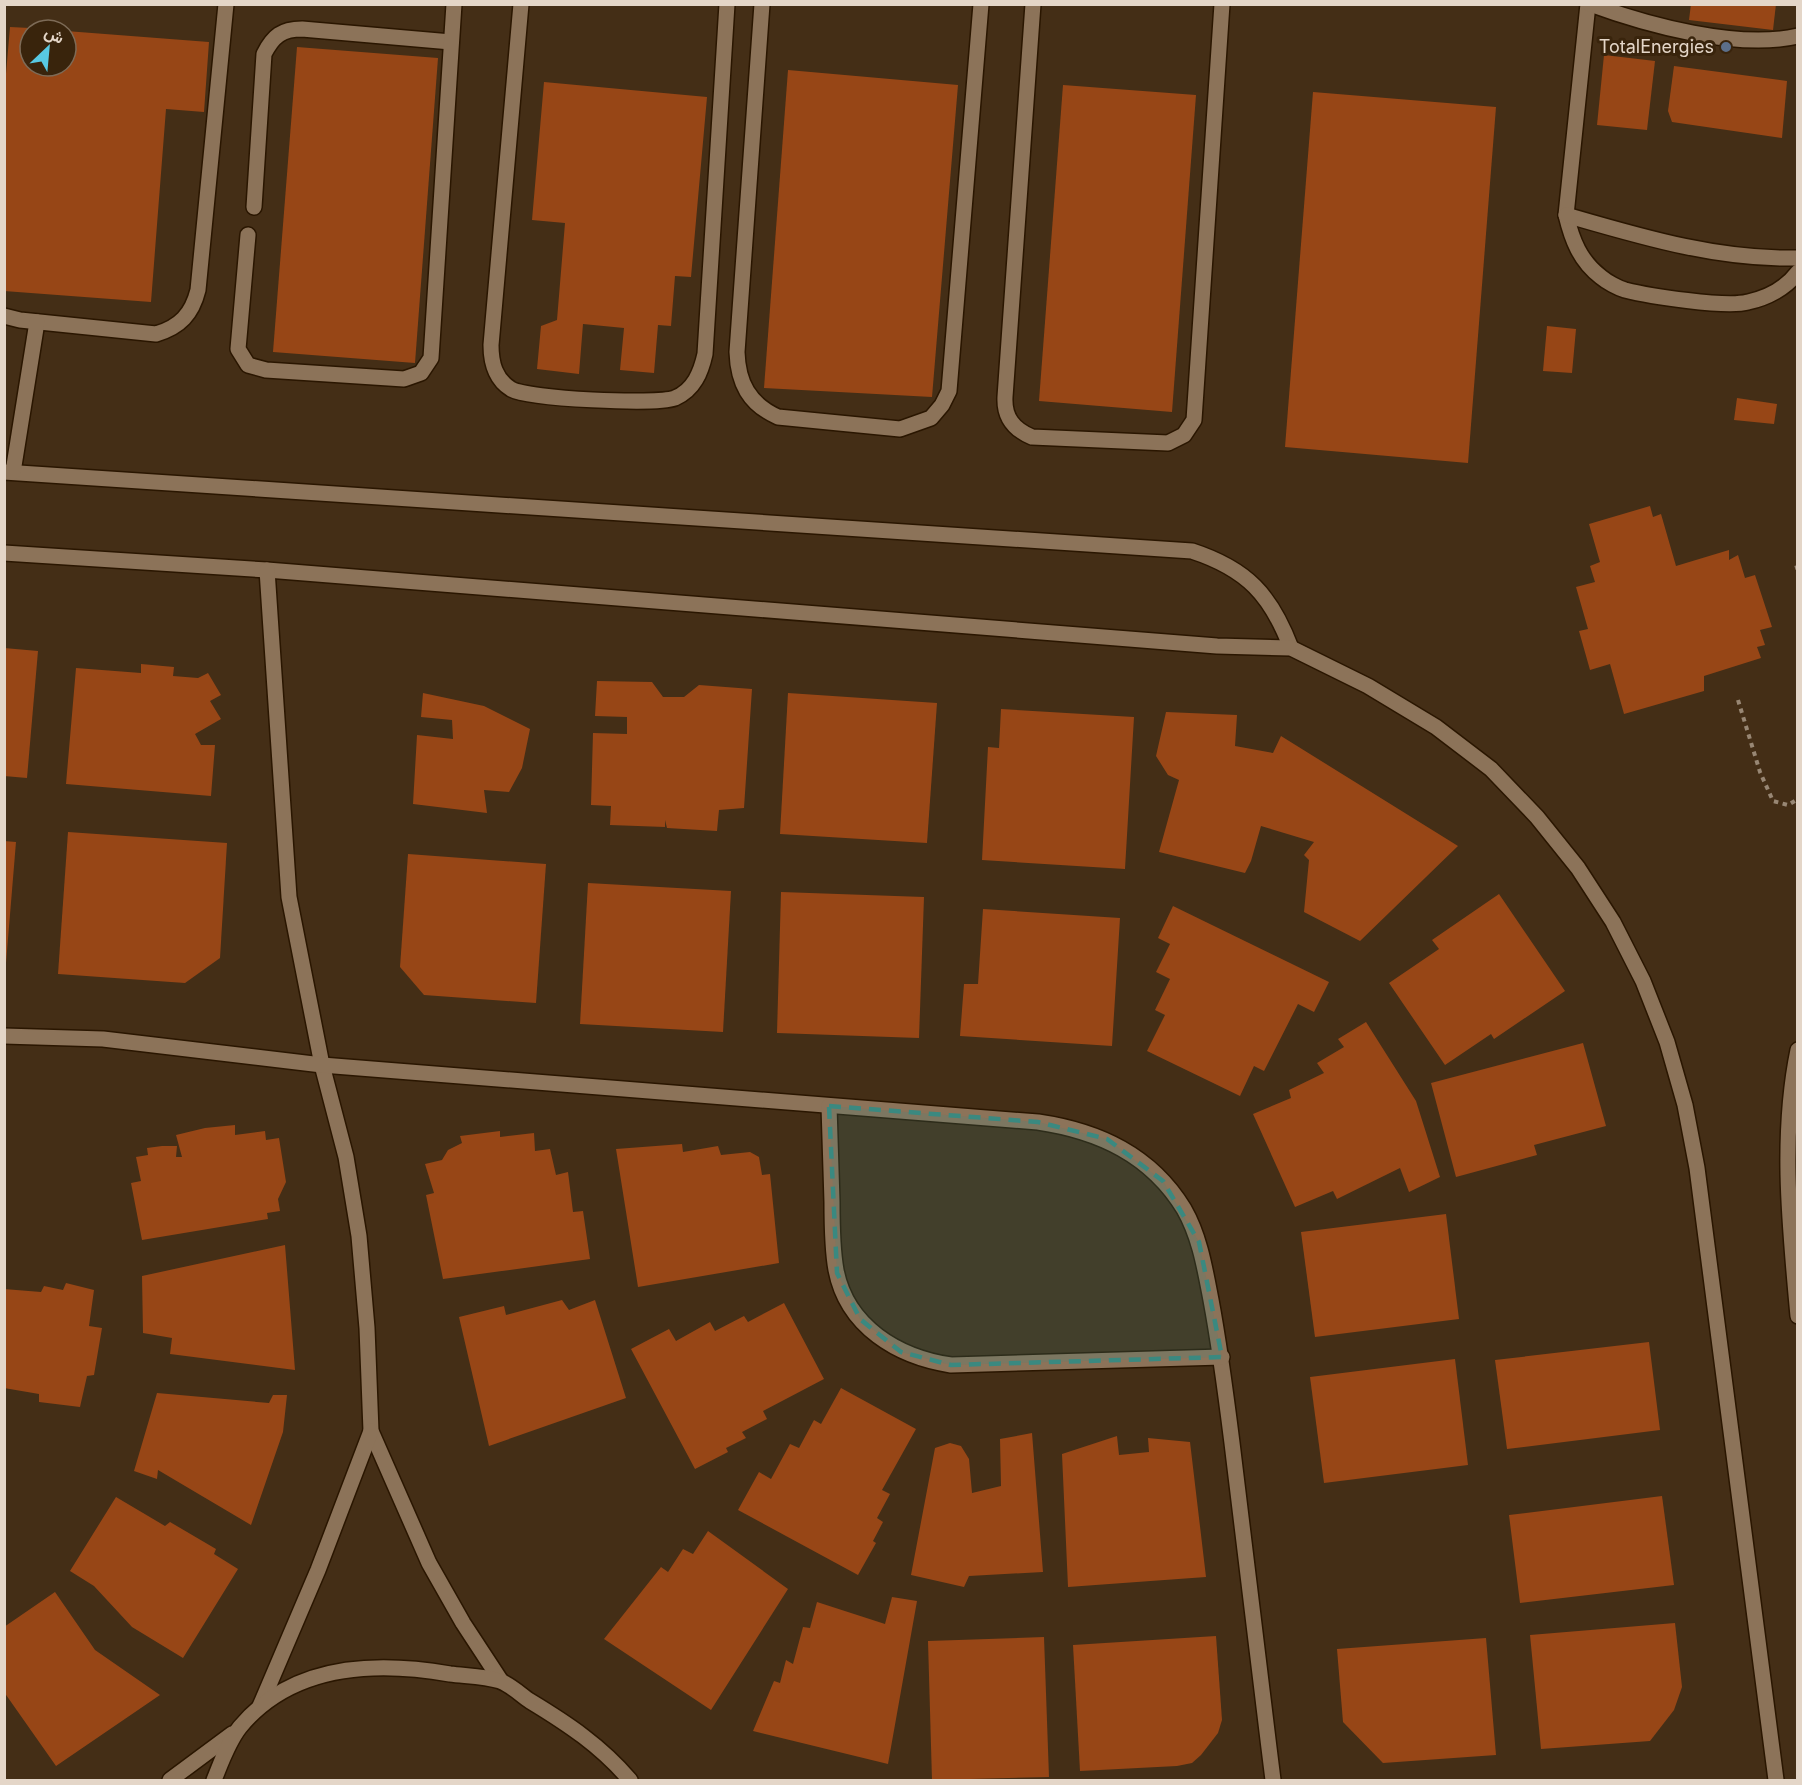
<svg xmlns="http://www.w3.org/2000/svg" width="1802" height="1785" viewBox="0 0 1802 1785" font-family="Inter,Vazirmatn,sans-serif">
  <rect width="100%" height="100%" fill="#442e16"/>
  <g fill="#974616">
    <polygon points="1691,4 1776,4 1773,30 1689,20"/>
    <polygon points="10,27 30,28 30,66 66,66 66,31 209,42 204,112 166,109 151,302 4,291 4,97"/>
    <polygon points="297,47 438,58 415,363 273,352"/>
    <polygon points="1604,55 1655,61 1647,130 1597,125"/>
    <polygon points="1674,66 1787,81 1782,138 1672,122 1668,111"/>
    <polygon points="788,70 958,85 932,397 764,388"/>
    <polygon points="544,82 707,97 691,277 675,276 671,326 658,325 654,373 620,370 624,328 583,324 579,374 537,369 541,326 557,320 565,223 532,220"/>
    <polygon points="1063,85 1196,95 1172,412 1039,401"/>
    <polygon points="1313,92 1496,107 1468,463 1285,447"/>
    <polygon points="1547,326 1576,329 1572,373 1543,371"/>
    <polygon points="1737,398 1777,404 1774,424 1734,420"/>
    <polygon points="1650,506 1653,517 1661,514 1676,566 1729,550 1729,560 1738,555 1745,578 1755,575 1772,627 1760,630 1765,645 1757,647 1761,658 1704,676 1704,691 1624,714 1610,664 1590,670 1579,631 1588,629 1576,587 1595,582 1590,566 1600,562 1589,524"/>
    <polygon points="4,648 38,651 27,778 4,776"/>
    <polygon points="141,664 174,667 173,676 198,678 208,673 221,695 210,701 221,719 195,734 201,745 215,745 211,796 66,784 76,668 141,673"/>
    <polygon points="597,681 652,682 663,697 684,697 699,685 752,689 744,808 719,810 717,831 667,828 665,820 665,827 610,825 611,806 591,805 593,733 627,734 627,717 595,716"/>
    <polygon points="423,693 484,706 530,729 522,768 509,792 484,790 487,813 413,804 417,735 453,739 452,720 421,717"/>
    <polygon points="788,693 937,703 927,843 780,834"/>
    <polygon points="1001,709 1134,717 1125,869 982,860 988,747 999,748"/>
    <polygon points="1166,712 1237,715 1235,746 1273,753 1281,736 1458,846 1360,941 1304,912 1309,860 1304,855 1314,842 1261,826 1251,861 1245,873 1159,852 1179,780 1168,775 1156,756"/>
    <polygon points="68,832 227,843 220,958 185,983 58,974"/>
    <polygon points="4,841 16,842 6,963 4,962"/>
    <polygon points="408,854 546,864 536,1003 424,995 400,967"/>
    <polygon points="588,883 731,891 723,1032 580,1024"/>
    <polygon points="781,892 924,897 919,1038 777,1033"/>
    <polygon points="1499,894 1565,991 1494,1039 1491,1034 1445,1065 1389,983 1439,949 1432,940"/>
    <polygon points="1173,906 1329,982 1314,1012 1298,1004 1264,1071 1254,1066 1240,1096 1147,1051 1165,1015 1155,1010 1170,979 1156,972 1170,944 1158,938"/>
    <polygon points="983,909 1120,918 1112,1046 960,1036 964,984 978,984"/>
    <polygon points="1366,1022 1416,1101 1440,1177 1409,1192 1400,1168 1337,1199 1333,1191 1295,1207 1253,1114 1291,1098 1289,1090 1324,1073 1317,1063 1344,1047 1338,1039"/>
    <polygon points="1583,1043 1606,1126 1534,1145 1537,1155 1456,1177 1431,1083"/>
    <polygon points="235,1125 235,1135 265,1131 266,1140 279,1138 286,1182 278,1199 280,1211 267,1213 268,1219 142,1240 131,1183 141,1181 136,1157 148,1155 147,1148 162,1146 177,1146 176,1157 182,1157 176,1135 205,1128"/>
    <polygon points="500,1131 500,1137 534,1133 535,1151 550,1149 556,1175 568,1172 573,1212 583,1211 590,1259 443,1279 426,1195 434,1193 425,1164 442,1160 448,1150 462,1143 460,1136"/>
    <polygon points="682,1144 683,1152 718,1146 721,1155 750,1152 759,1157 762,1175 770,1174 779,1263 638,1287 616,1149"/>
    <polygon points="1446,1214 1459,1319 1315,1337 1301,1232"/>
    <polygon points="285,1245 295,1370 170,1354 172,1338 143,1333 142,1276"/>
    <polygon points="66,1283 94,1290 89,1326 102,1328 94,1375 87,1376 80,1407 39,1402 39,1394 4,1388 4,1289 41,1292 44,1286 63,1290"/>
    <polygon points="562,1300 569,1310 595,1300 626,1398 489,1446 459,1317 504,1306 506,1315"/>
    <polygon points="784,1303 824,1379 763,1411 767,1419 742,1432 746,1438 726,1448 728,1452 695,1469 631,1349 669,1329 676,1341 710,1322 715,1331 744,1316 748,1322"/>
    <polygon points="1649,1342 1660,1430 1507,1449 1495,1360"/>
    <polygon points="1455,1359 1468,1465 1324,1483 1310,1377"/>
    <polygon points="841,1388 916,1429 882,1490 890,1494 877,1518 883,1522 873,1541 876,1543 858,1575 738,1510 759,1472 771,1479 790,1444 799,1448 814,1420 821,1424"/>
    <polygon points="157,1393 269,1403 273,1395 287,1395 283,1432 251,1525 158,1470 157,1479 134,1471"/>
    <polygon points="1032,1433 1043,1572 969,1576 964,1587 911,1575 935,1448 950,1443 961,1446 969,1459 972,1493 1001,1486 1000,1439"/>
    <polygon points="1117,1436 1119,1455 1149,1452 1148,1438 1190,1442 1206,1577 1068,1587 1062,1454"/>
    <polygon points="1662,1496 1674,1585 1520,1603 1509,1515"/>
    <polygon points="116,1497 165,1526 170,1522 216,1549 214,1554 238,1569 183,1658 132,1627 94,1586 70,1571"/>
    <polygon points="708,1531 788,1589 711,1710 604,1639 661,1567 668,1572 683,1549 693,1554"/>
    <polygon points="55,1592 95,1650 160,1695 56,1766 4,1692 4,1627"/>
    <polygon points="892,1597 917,1601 888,1764 753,1731 774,1681 780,1683 786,1660 793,1664 803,1627 810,1628 817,1602 885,1624"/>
    <polygon points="1675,1623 1682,1687 1674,1710 1650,1741 1541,1749 1530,1635"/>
    <polygon points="1216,1636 1222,1720 1218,1733 1201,1755 1192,1763 1177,1766 1080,1771 1073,1645"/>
    <polygon points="1044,1637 1049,1777 932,1780 928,1641"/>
    <polygon points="1486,1638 1496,1755 1383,1763 1343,1722 1337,1649"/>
  </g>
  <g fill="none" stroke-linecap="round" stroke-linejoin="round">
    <g stroke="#2a1600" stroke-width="18">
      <g id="minor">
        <path d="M 521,4 L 491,345 C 491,363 495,379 511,389 C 528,399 656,405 675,398 C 694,390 701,372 705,354 L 727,4"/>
        <path d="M 762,4 L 737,352 C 738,383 749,404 778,417 L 900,429 L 931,418 L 942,405 L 949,391 L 981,4"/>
        <path d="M 1033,4 L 1005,397 C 1004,417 1013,429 1032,437 L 1168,443 L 1184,435 L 1194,420 L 1222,4"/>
        <path d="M 1588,4 L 1566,215 C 1572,240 1580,261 1601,277 C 1607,282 1618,288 1625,290 C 1649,296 1726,308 1748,302 C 1767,298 1786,288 1798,272"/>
        <path d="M 1590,4 C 1647,25 1738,50 1798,36"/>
        <path d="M 254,207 L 264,54 C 273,36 282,29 302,29 L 451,42"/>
        <path d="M 1566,215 C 1642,237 1718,260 1798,258"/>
        <polyline points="248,235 238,349 248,365 266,370 404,379 421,373 431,358 454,4"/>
        <path d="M 4,316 L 20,320 L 156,334 C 180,327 192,314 198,290 L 226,4"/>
        <path d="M 4,472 L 1192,551 C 1247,569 1271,595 1291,648"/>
        <polyline points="13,472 37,322"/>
        <polyline points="4,553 267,570 1217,646 1291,648 1368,686 1436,727 1491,769 1537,817 1578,868 1613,922 1643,981 1667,1042 1685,1105 1697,1168 1776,1780"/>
        <polyline points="267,570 289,897 322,1065 346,1157 359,1236 367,1328 371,1431 429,1563 463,1623 501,1681"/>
        <path d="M 4,1036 L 103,1039 L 322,1065 L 1038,1122 C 1099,1131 1151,1155 1184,1209 C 1200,1237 1205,1269 1211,1300 C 1220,1348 1226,1395 1232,1443 C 1246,1556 1259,1668 1273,1780"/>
        <path d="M 1798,1050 C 1780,1137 1790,1228 1798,1316"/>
        <path d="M 829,1106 C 830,1138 831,1170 832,1202 C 832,1225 832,1248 836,1270 C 847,1327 898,1357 951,1365 L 1222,1357"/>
        <polyline points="260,1706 318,1570 371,1431"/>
        <polyline points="170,1780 232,1734"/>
        <path d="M 214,1780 C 221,1763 228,1742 240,1727 C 292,1664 376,1661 450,1674 C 466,1676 485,1676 500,1681 C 511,1685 521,1695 530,1701 C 568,1724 601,1746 630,1780"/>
      </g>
    </g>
    <g stroke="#988774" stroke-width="4" stroke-dasharray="4.5 4.5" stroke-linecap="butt">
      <polyline points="1795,568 1798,567"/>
      <polyline points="1738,700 1760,772 1773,801 1788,805 1798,799"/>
    </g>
    <use href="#minor" stroke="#8c7359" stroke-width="15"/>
  </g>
  <path fill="#3a8980" fill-opacity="0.2" stroke="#3a8980" stroke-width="4.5" stroke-dasharray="12 8" stroke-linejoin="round" d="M 829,1106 L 1038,1122 L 1107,1139 L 1163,1181 L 1199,1242 L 1222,1357 L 951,1365 L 901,1352 L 860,1319 L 837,1273 Z"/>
  <circle fill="#5c6f8a" stroke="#39240c" stroke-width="2" cx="1726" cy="47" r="6"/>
  <g text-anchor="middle" stroke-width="6" stroke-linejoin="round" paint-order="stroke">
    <g font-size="18" fill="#e4d6c8" stroke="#39240c" text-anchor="end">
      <text x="1714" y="53">TotalEnergies</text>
    </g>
  </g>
  <rect width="1802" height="1785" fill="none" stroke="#e4d6c8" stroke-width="12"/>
  <g transform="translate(48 48) rotate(26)"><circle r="28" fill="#39240c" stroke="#7d6b57" stroke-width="1.5"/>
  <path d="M0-4.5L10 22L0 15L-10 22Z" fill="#58c9e3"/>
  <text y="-9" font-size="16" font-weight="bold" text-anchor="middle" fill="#e4d6c8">ش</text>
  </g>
</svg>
